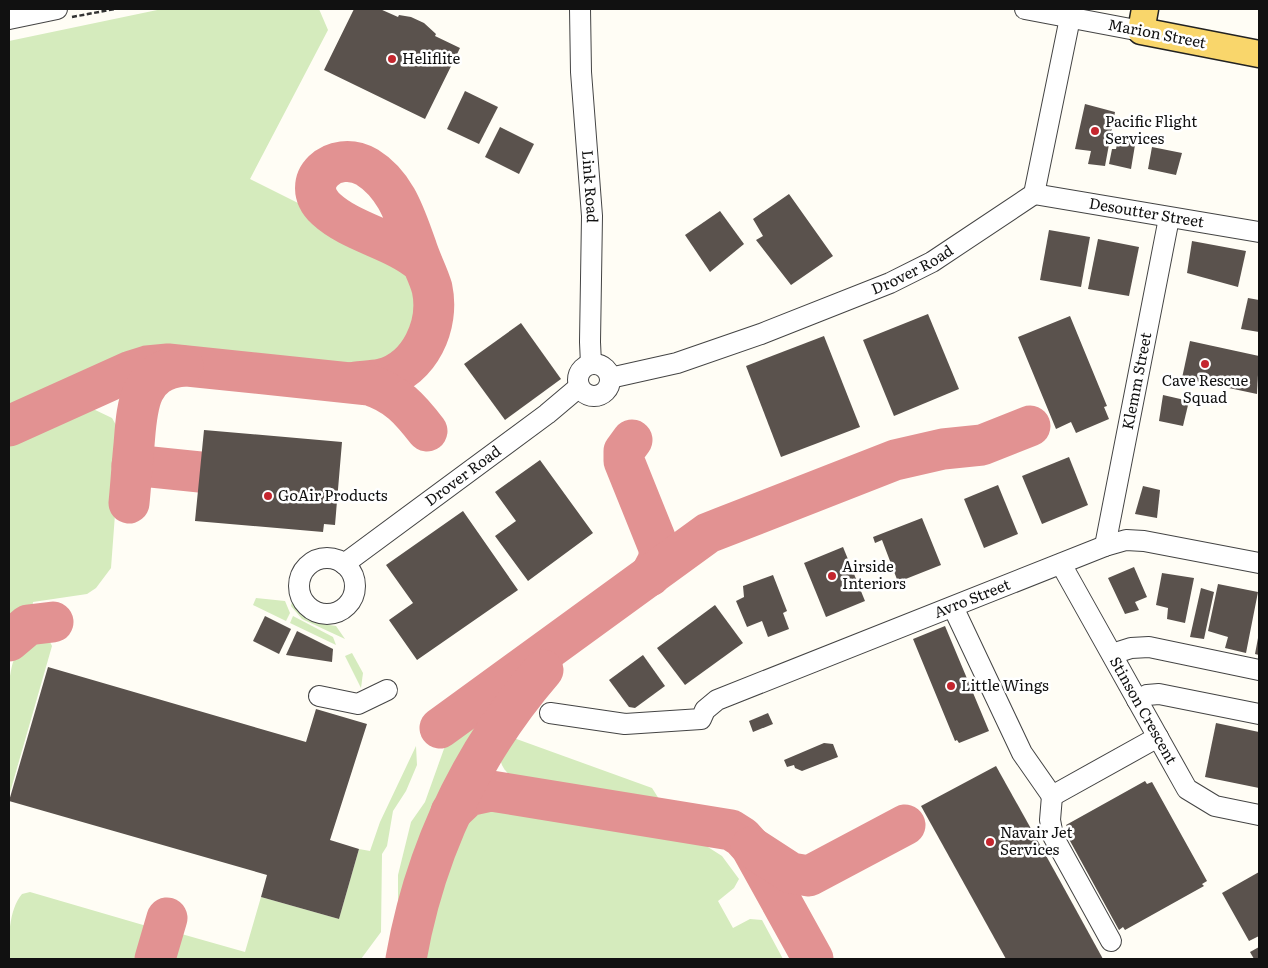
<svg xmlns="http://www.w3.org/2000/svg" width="1268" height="968" viewBox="0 0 1268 968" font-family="Literata,serif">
  <rect width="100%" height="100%" fill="#fffdf5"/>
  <g fill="#d5ebbd">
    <path d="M 162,9 L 319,9 L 328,30 L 250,179 L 402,255 C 409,262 415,268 419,276 C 435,308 423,354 387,367 C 380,369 371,370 364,371 L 192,352 L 156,351 L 129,357 L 9,411 L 9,41 Z"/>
    <polygon points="91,408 112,418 121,434 111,568 96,588 87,594 33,602 32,610 9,622 9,440 77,409"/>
    <polygon points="256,598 285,601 290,613 286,621 253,605"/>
    <polygon points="292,602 310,620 316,623 336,626 345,639 302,619 291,606"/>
    <polygon points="293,616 333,637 336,645 290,623"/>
    <path d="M 35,636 L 48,638 L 52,646 L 9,796 C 9,761 2,684 16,654 C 20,646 27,640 35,636 Z"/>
    <polygon points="352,653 363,673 361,688 345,656"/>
    <polygon points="474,721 476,722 475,737 451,779 426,834 398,918 398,875 411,822 425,802 445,746"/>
    <path d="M 511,737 L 652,788 L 659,799 L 655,801 L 516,779 C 499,771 492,747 511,737 Z"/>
    <polygon points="416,746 417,765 406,791 393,811 387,846 382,854 381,932 361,959 165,959 171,939 178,933 245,952 261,897 339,919 359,849 370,851 380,822"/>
    <path d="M 491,809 L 700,842 L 722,856 L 739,879 L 734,888 L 718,901 L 733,928 L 750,919 L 762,920 L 783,959 L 421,959 C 425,929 446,837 466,817 C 473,810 482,810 491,809 Z"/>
    <path d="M 30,892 L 150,927 L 154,936 L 147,959 L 9,959 C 9,938 8,911 22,894 Z"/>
  </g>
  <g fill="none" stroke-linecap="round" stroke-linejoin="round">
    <g stroke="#e29292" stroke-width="41">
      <path d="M 355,382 C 364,381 374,381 382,379 C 420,369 440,325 432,288 C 428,274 420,260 416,246 C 405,216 396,185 367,167 C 334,148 297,182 326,209 C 352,233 394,239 422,263"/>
      <path d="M 9,426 L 131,371 L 147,366 L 168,364 L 369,385 C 397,394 410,409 427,431"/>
      <polyline points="632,440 624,451 624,461 659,548 659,559 650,576"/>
      <polyline points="132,465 200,472"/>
      <path d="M 129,503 C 131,483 132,464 134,445 C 137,409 137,371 183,366"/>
      <polyline points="9,641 28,625 53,622"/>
      <polyline points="440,728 708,533 895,460 943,449 982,445 1030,426"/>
      <polyline points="451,812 468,796 491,791 731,830 742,837 751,847 813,959"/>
      <polyline points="751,847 791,873 809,876 905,825"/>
      <polyline points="155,959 167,918"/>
      <path d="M 406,959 C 425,851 471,754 543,670"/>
    </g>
  </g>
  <g fill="#5a524d">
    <polygon points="354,9 380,9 398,17 399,15 411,17 424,23 436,34 435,36 460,48 425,119 324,70"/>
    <polygon points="465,91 498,107 479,144 447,129"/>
    <polygon points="1085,104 1115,112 1105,166 1088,164 1091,151 1075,149"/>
    <polygon points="500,127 534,144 519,174 485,157"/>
    <polygon points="1119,136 1136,139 1131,169 1109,164 1112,149 1116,149"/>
    <polygon points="1152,147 1182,153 1176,175 1148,169"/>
    <polygon points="789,194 833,256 791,285 756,240 763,236 753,219"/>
    <polygon points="720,211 744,244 710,272 685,235"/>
    <polygon points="1049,230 1090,237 1081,287 1040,280"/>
    <polygon points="1098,239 1139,247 1129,296 1088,289"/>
    <polygon points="1192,241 1246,251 1238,287 1187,273"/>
    <polygon points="1248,298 1259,300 1259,332 1241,329"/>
    <polygon points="928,314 959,389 894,416 863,340"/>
    <polygon points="1070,316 1107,406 1104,407 1109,419 1076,433 1071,422 1056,429 1018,337"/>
    <polygon points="521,323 561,379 505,420 464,364"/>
    <polygon points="824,336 860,427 781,457 746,366"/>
    <polygon points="1190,341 1259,356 1257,394 1182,378"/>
    <polygon points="1163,395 1189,401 1183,426 1159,421"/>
    <polygon points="204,430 342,442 335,525 324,524 323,532 195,521"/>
    <polygon points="1069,457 1088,505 1042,524 1022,476"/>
    <polygon points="540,460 593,533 528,581 495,536 516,521 495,492"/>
    <polygon points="998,485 1018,534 984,548 964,499"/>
    <polygon points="1143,486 1160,490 1157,518 1135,514"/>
    <polygon points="463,511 518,590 417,660 389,620 413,603 386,565"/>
    <polygon points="922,518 941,565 898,582 882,540 875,543 873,537"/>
    <polygon points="843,547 865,601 826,617 804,563"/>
    <polygon points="1134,567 1147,597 1135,602 1139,610 1125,614 1108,578"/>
    <polygon points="1162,573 1194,578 1185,623 1167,619 1168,608 1156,605"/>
    <polygon points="773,575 787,611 783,613 789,629 768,637 762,621 747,627 736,601 744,597 743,586"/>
    <polygon points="1218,584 1258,592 1246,653 1225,648 1228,637 1208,631"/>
    <polygon points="1201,588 1214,592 1204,639 1190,637"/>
    <polygon points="715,605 743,643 685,685 657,648"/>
    <polygon points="265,616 291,629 279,654 253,641"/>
    <polygon points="945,626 989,731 959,743 957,740 955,741 913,639"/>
    <polygon points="297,631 333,649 332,662 286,655"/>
    <polygon points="1258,638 1259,638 1259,655 1255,654"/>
    <polygon points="643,655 665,686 635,708 629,707 609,680"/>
    <polygon points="48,667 306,742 316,709 367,724 330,840 359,849 339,919 261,897 267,875 9,801"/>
    <polygon points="768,713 773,724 753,732 749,721"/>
    <polygon points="1216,723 1259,732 1259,788 1205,777"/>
    <polygon points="824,743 833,744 838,757 802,771 795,768 794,765 787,767 784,760"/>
    <polygon points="996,766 1059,879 1103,959 1006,959 921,806"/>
    <polygon points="1145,781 1147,784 1152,782 1207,881 1202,884 1204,886 1125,930 1123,927 1119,930 1064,830 1068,828 1066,825"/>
    <polygon points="1259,872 1259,936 1249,941 1222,893"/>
    <polygon points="1259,947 1259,959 1254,959 1250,952"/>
  </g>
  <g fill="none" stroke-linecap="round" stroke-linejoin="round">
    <g stroke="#444" stroke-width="22">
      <g id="minor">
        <path id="s1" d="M 580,9 L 581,72 L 592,216 L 590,342 L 591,364"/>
        <polyline points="1025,9 1141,31"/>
        <polyline points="9,19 57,9"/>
        <path id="s2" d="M 1034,194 L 1259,232"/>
        <circle cx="594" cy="380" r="16"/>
        <path id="s3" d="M 610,378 L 677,363 L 761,334 L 890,283 L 932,262 L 1034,194 L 1070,18"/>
        <path id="s4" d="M 1105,546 L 1169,218"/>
        <circle cx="327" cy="586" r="28"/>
        <path id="s5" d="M 344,564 L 547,414 L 579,387"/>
        <path id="s6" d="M 1061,564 L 1187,789 L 1215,806 L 1259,815"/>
        <polyline points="953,607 1022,753 1052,796 1158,737"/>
        <polyline points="1112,654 1131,648 1149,647 1259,670"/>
        <polyline points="319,696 358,704 387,690"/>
        <polyline points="1137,700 1147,695 1159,694 1259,714"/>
        <path id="s7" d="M 550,713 L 625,724 L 701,719 L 705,710 L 717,700 L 1105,546 L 1126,540 L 1144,541 L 1259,563"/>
        <polyline points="1052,796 1050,820 1053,836 1111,941"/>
      </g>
    </g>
    <g stroke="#222" stroke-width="29">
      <polyline id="major" points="1145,9 1141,31 1259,54"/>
    </g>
    <polyline stroke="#333" stroke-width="2.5" stroke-dasharray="5 2.5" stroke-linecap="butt" points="72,17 115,9"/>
    <use href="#minor" stroke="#fff" stroke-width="20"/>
    <use href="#major" stroke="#f9d66b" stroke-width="26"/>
  </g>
  <g fill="#c4262e" stroke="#fff" stroke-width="2">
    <circle cx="392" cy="59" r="5"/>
    <circle cx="1095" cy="131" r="5"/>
    <circle cx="1205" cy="364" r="5"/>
    <circle cx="268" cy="496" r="5"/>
    <circle cx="832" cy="576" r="5"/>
    <circle cx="951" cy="686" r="5"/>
    <circle cx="990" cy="842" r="5"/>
  </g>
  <g text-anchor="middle" stroke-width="5" stroke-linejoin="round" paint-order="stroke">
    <g font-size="15" fill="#111" stroke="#fff">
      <text transform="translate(1157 34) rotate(11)" y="5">Marion Street</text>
      <text dy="5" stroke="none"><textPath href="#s1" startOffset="178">Link Road</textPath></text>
      <text dy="5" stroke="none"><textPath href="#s2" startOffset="114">Desoutter Street</textPath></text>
      <text dy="5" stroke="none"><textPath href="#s3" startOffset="322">Drover Road</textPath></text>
      <text dy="5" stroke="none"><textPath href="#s4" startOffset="168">Klemm Street</textPath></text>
      <text dy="5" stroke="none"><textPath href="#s5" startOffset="148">Drover Road</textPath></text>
      <text dy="5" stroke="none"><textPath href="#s7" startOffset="452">Avro Street</textPath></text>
      <text dy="5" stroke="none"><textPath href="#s6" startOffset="168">Stinson Crescent</textPath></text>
    </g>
    <g font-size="15" fill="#111" stroke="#fff" text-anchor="start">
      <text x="402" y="64">Heliflite</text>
      <text x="1105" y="127">Pacific Flight<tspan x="1105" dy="17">Services</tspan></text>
      <text x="1205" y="386" text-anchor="middle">Cave Rescue<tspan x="1205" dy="17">Squad</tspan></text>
      <text x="278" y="501">GoAir Products</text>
      <text x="842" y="572">Airside<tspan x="842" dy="17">Interiors</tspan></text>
      <text x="961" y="691">Little Wings</text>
      <text x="1000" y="838">Navair Jet<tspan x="1000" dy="17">Services</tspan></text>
    </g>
  </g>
  <rect width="1268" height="968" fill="none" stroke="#111111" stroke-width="20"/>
</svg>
